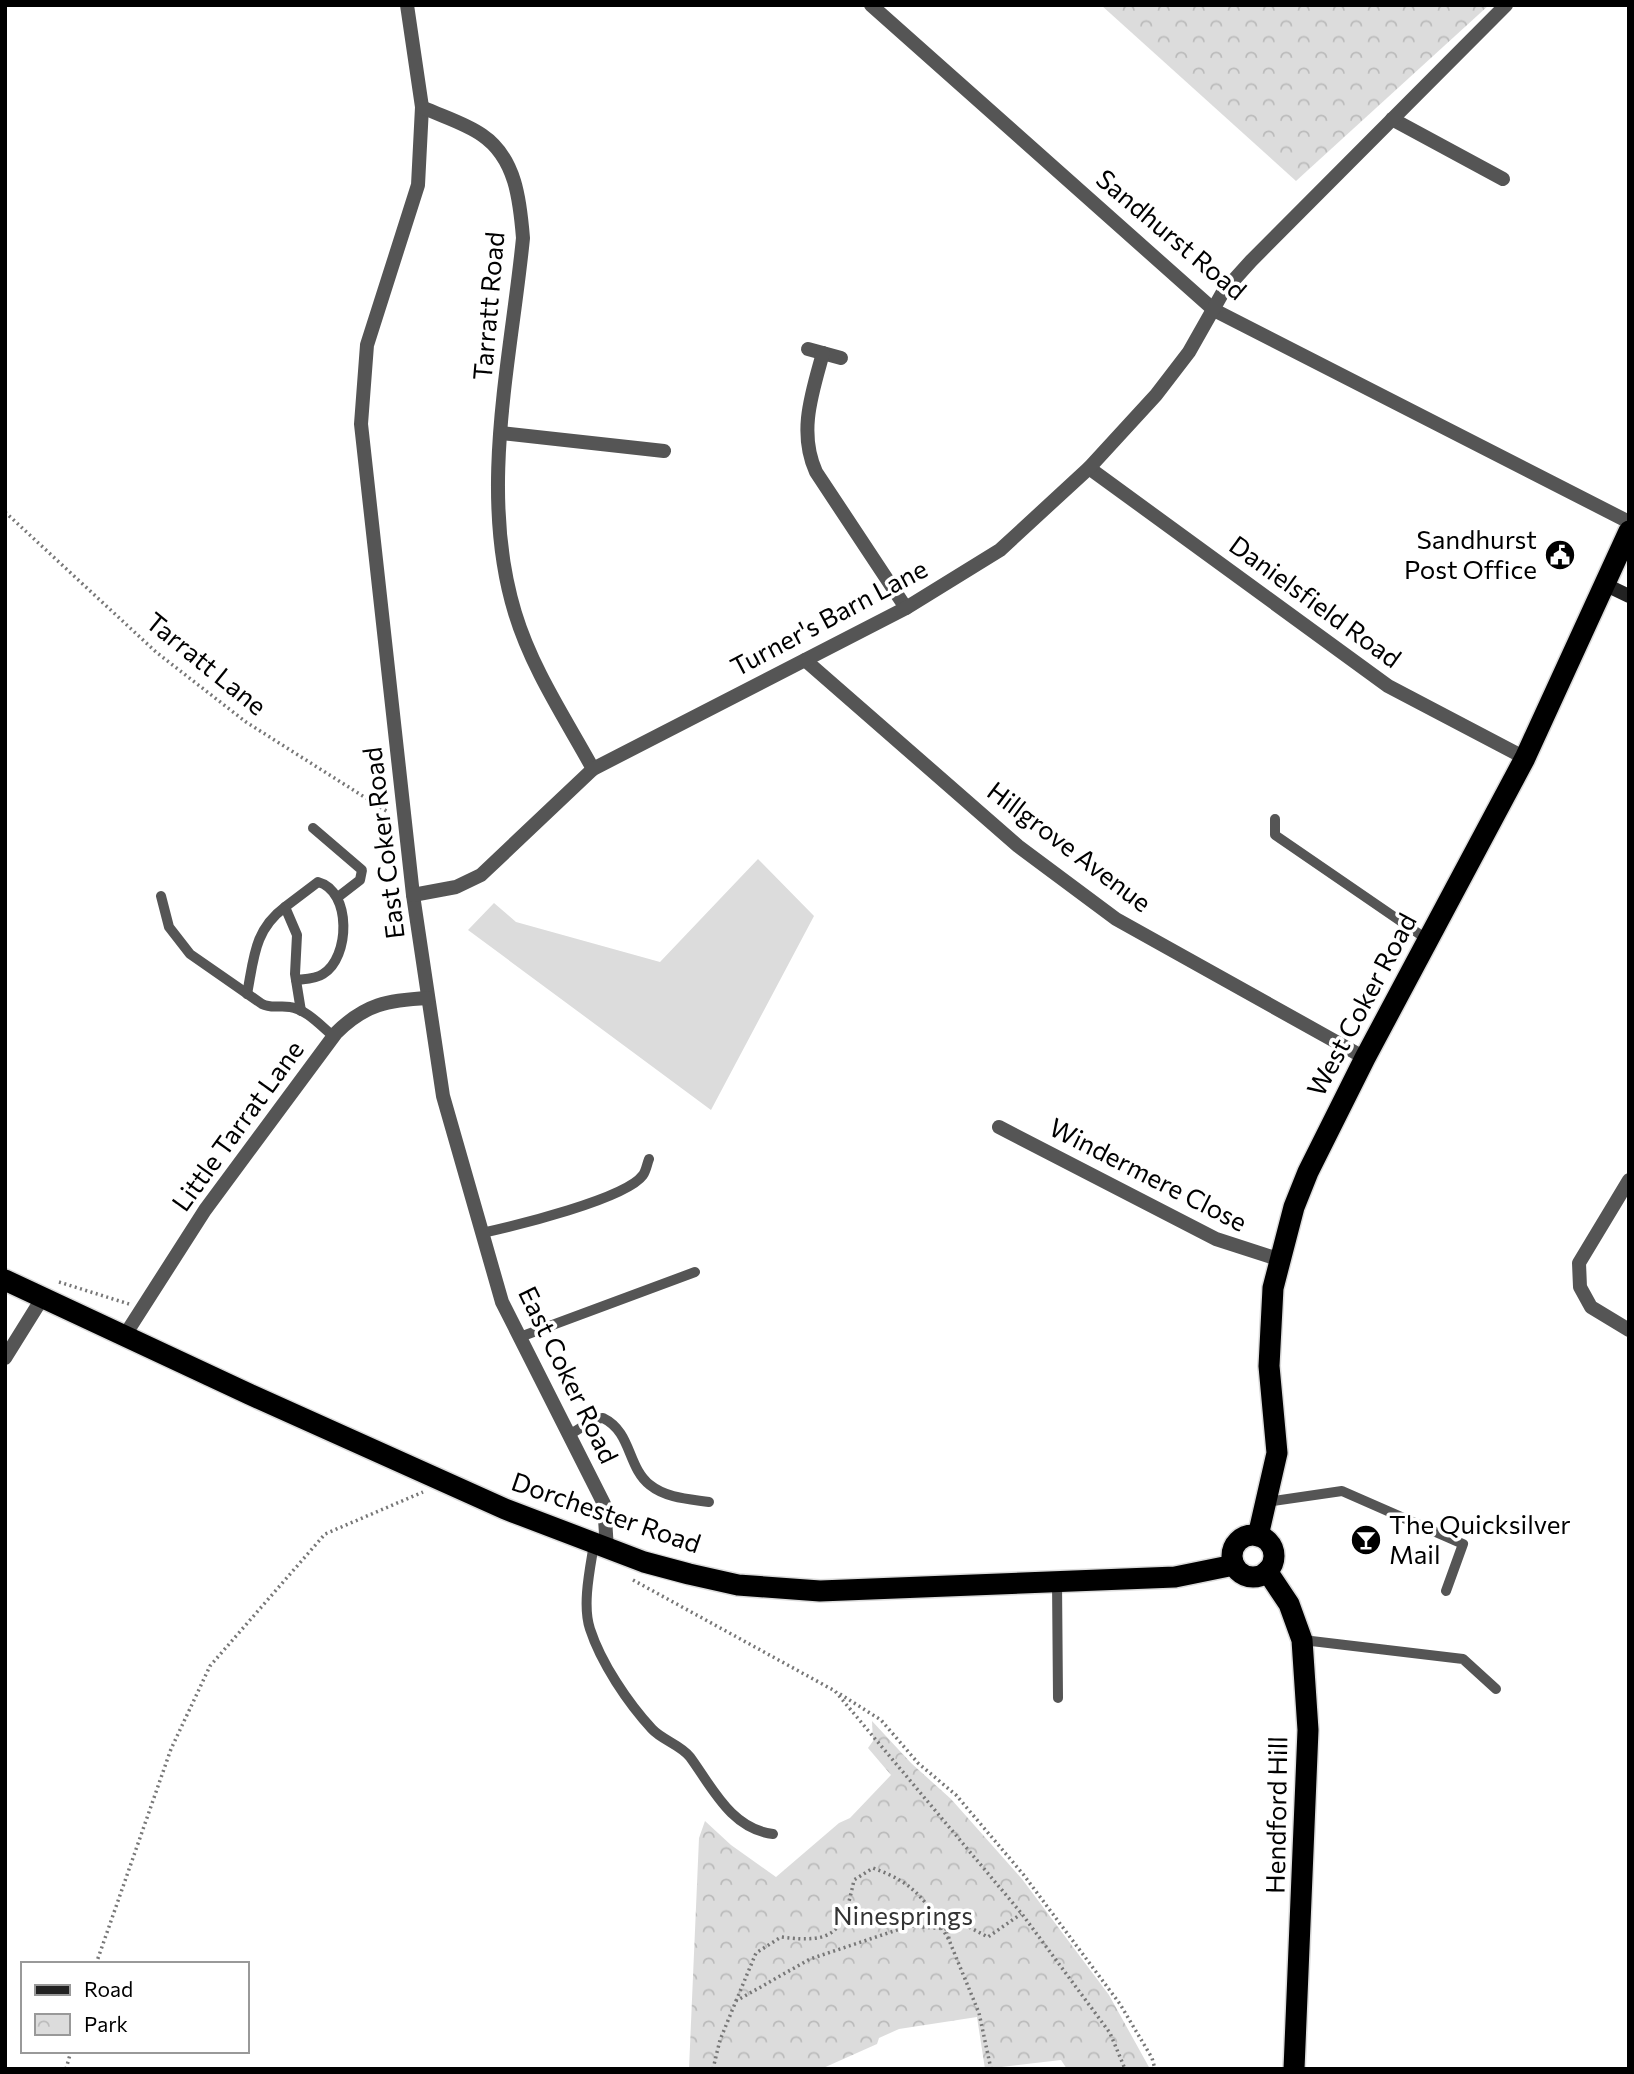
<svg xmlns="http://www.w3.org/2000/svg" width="1634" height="2074" viewBox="0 0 1634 2074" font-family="Commissioner,sans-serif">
  <defs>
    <pattern id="park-crowns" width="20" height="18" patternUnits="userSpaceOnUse" patternTransform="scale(1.75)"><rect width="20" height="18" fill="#dcdcdc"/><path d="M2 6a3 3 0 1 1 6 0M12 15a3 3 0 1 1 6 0" fill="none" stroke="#bbb"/></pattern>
  </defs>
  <rect width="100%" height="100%" fill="#fff"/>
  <g fill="url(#park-crowns)">
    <polygon points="1101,5 1489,5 1296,181"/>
    <polygon points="872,1721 911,1763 951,1799 1022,1879 1109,1995 1150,2069 1067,2069 1061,2060 985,2069 977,2017 899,2029 879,2038 877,2044 821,2069 689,2069 699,1838 705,1821 731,1845 776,1877 839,1823 850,1818 891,1775 868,1748 873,1741"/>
  </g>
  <polygon fill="#dcdcdc" points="758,859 814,916 711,1110 468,930 494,903 516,922 660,962"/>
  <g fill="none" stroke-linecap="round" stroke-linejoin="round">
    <g stroke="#dbdbdb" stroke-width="24">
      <g id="highway">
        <polyline points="5,1280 249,1394 505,1509 644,1562 689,1574 738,1585 820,1591 1175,1577 1234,1565"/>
        <circle cx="1253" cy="1556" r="21"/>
        <polyline points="1258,1536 1277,1453 1269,1366 1273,1288 1294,1207 1308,1172 1365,1058 1525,758 1629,531"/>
        <polyline points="1267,1571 1289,1604 1302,1640 1308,1730 1294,2069"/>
      </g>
    </g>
    <g stroke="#777" stroke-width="3.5" stroke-dasharray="2 3.5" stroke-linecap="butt">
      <polyline points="5,512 156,652 246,722 388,812"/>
      <polyline points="59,1282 129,1304"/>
      <polyline points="633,1580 835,1691 1022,1914 1110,2033 1125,2069"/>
      <polyline points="840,1694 881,1720 918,1763 956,1795 1023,1874 1120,2004 1152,2058 1155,2069"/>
      <polyline points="96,1964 171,1749 210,1666 325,1534 423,1492"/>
      <path d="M 736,2001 L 756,1953 L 781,1937 C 836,1944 843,1932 854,1880 L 873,1868 C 917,1884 926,1901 949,1940"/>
      <polyline points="66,2069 71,2051"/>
      <polyline points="713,2069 720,2040 736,2001 810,1959 909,1926 948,1929"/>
      <polyline points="991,2069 979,2013 949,1940 948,1929 955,1924 965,1925 988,1937 1021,1914"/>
    </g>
    <g stroke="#555" stroke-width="10">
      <polyline points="1275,819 1275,835 1428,940"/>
      <polyline points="313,828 362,870 360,880 338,897"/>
      <path d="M 161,896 L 169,927 L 190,954 L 262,1004 C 272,1009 279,1005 290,1007 C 306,1009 321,1026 333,1036"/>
      <path d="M 285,907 L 318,882 C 352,891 350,958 323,974 C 316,979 304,979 296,980"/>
      <path d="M 247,994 C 254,958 254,930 285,907 L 297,935 L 295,974 L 301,1011"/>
      <path d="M 482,1233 C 514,1226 626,1199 643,1175 C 646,1171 647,1164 649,1159"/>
      <polyline points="520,1337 695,1272"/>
      <path d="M 569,1435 L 595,1419 L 603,1418 C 632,1432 627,1467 650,1485 C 666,1498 689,1499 709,1502"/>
      <polyline points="1267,1502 1342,1491 1463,1544 1446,1591"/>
      <path d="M 594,1544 C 590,1569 582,1605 590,1629 C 601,1663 628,1703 652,1729 C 662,1740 681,1745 690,1757 C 712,1787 731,1829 773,1834"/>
      <polyline points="1057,1581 1058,1698"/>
      <polyline points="1303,1640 1463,1659 1496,1689"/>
    </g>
    <g stroke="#555" stroke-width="14">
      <polyline points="407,5 422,107 418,185 367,345 361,424 413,895 443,1096 502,1302 604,1504 607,1549"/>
      <polyline points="871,5 1214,310 1629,522"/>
      <path d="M 422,107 C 441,116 465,123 482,135 C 516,158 520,201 523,238 C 511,360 478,492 515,613 C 532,669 565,718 593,769"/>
      <polyline points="1392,119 1503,179"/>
      <polyline points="808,349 841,358"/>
      <path d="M 823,353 C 812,393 798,432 816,472 L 906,608"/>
      <polyline points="501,433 664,451"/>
      <polyline points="1089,468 1388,686 1525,758"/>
      <polyline points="805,660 1018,846 1116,919 1365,1058"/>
      <polyline points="413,895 456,887 481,875 593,769 906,608 1000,550 1089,468 1156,395 1189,352 1223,292 1251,261 1506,5"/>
      <polyline points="999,1127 1216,1239 1278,1259"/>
      <polyline points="1629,1180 1579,1263 1580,1287 1591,1307 1629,1330"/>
      <path d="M 125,1335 L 205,1210 L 336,1033 C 365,1004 388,1000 428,998"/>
      <polyline points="5,1358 43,1297"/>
    </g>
    <polyline stroke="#222" stroke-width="14" points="1604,584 1629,596"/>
    <use href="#highway" stroke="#000" stroke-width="21"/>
  </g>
  <defs>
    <g id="civic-disc" transform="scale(1.575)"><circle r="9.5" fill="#000" stroke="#fff"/><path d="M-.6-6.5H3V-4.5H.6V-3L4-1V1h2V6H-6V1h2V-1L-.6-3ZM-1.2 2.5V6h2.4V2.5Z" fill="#fff"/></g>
    <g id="bar-disc" transform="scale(1.575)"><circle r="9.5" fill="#000" stroke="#fff"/><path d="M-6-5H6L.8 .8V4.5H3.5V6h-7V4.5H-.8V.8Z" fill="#fff"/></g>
  </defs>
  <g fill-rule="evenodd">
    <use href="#civic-disc" x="1560" y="555"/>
    <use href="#bar-disc" x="1366" y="1540"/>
  </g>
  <g text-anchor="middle" stroke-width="7" stroke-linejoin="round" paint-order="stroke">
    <g font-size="26" fill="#000" stroke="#fff">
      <text transform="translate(1171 235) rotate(40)" y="9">Sandhurst Road</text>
      <text transform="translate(489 306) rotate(-85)" y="9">Tarratt Road</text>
      <text transform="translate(1315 602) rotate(36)" y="9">Danielsfield Road</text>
      <text transform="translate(829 618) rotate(-28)" y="9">Turner's Barn Lane</text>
      <text transform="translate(206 664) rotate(39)" y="9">Tarratt Lane</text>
      <text transform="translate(384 843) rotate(-97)" y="9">East Coker Road</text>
      <text transform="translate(1069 847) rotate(37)" y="9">Hillgrove Avenue</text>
      <text transform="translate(1362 1005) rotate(-62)" y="9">West Coker Road</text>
      <text transform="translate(238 1126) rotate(-54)" y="9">Little Tarrat Lane</text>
      <text transform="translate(1148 1175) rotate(27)" y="9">Windermere Close</text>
      <text transform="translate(568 1375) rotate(64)" y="9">East Coker Road</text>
      <text transform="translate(606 1513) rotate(19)" y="9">Dorchester Road</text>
      <text transform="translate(1277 1815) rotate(-89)" y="9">Hendford Hill</text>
    </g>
    <g font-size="26" fill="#000" stroke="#fff" text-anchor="end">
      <text x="1537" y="549">Sandhurst<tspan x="1537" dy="30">Post Office</tspan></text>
      <text x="1389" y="1534" text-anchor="start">The Quicksilver<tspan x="1389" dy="30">Mail</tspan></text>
    </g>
    <g font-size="26" fill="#333" stroke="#fff">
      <text x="903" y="1925">Ninesprings</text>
    </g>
  </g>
  <rect width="1634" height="2074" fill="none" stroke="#000000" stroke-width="14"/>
  <rect x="21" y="1962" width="228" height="91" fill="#ffffff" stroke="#999999" stroke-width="2"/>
  <rect x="35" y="1985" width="35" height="10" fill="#222222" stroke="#999999" stroke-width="2"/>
  <text x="84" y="1997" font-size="21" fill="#000000">Road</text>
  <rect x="35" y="2014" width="35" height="21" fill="url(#park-crowns)" stroke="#999999" stroke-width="2"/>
  <text x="84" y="2032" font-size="21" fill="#000000">Park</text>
</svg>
